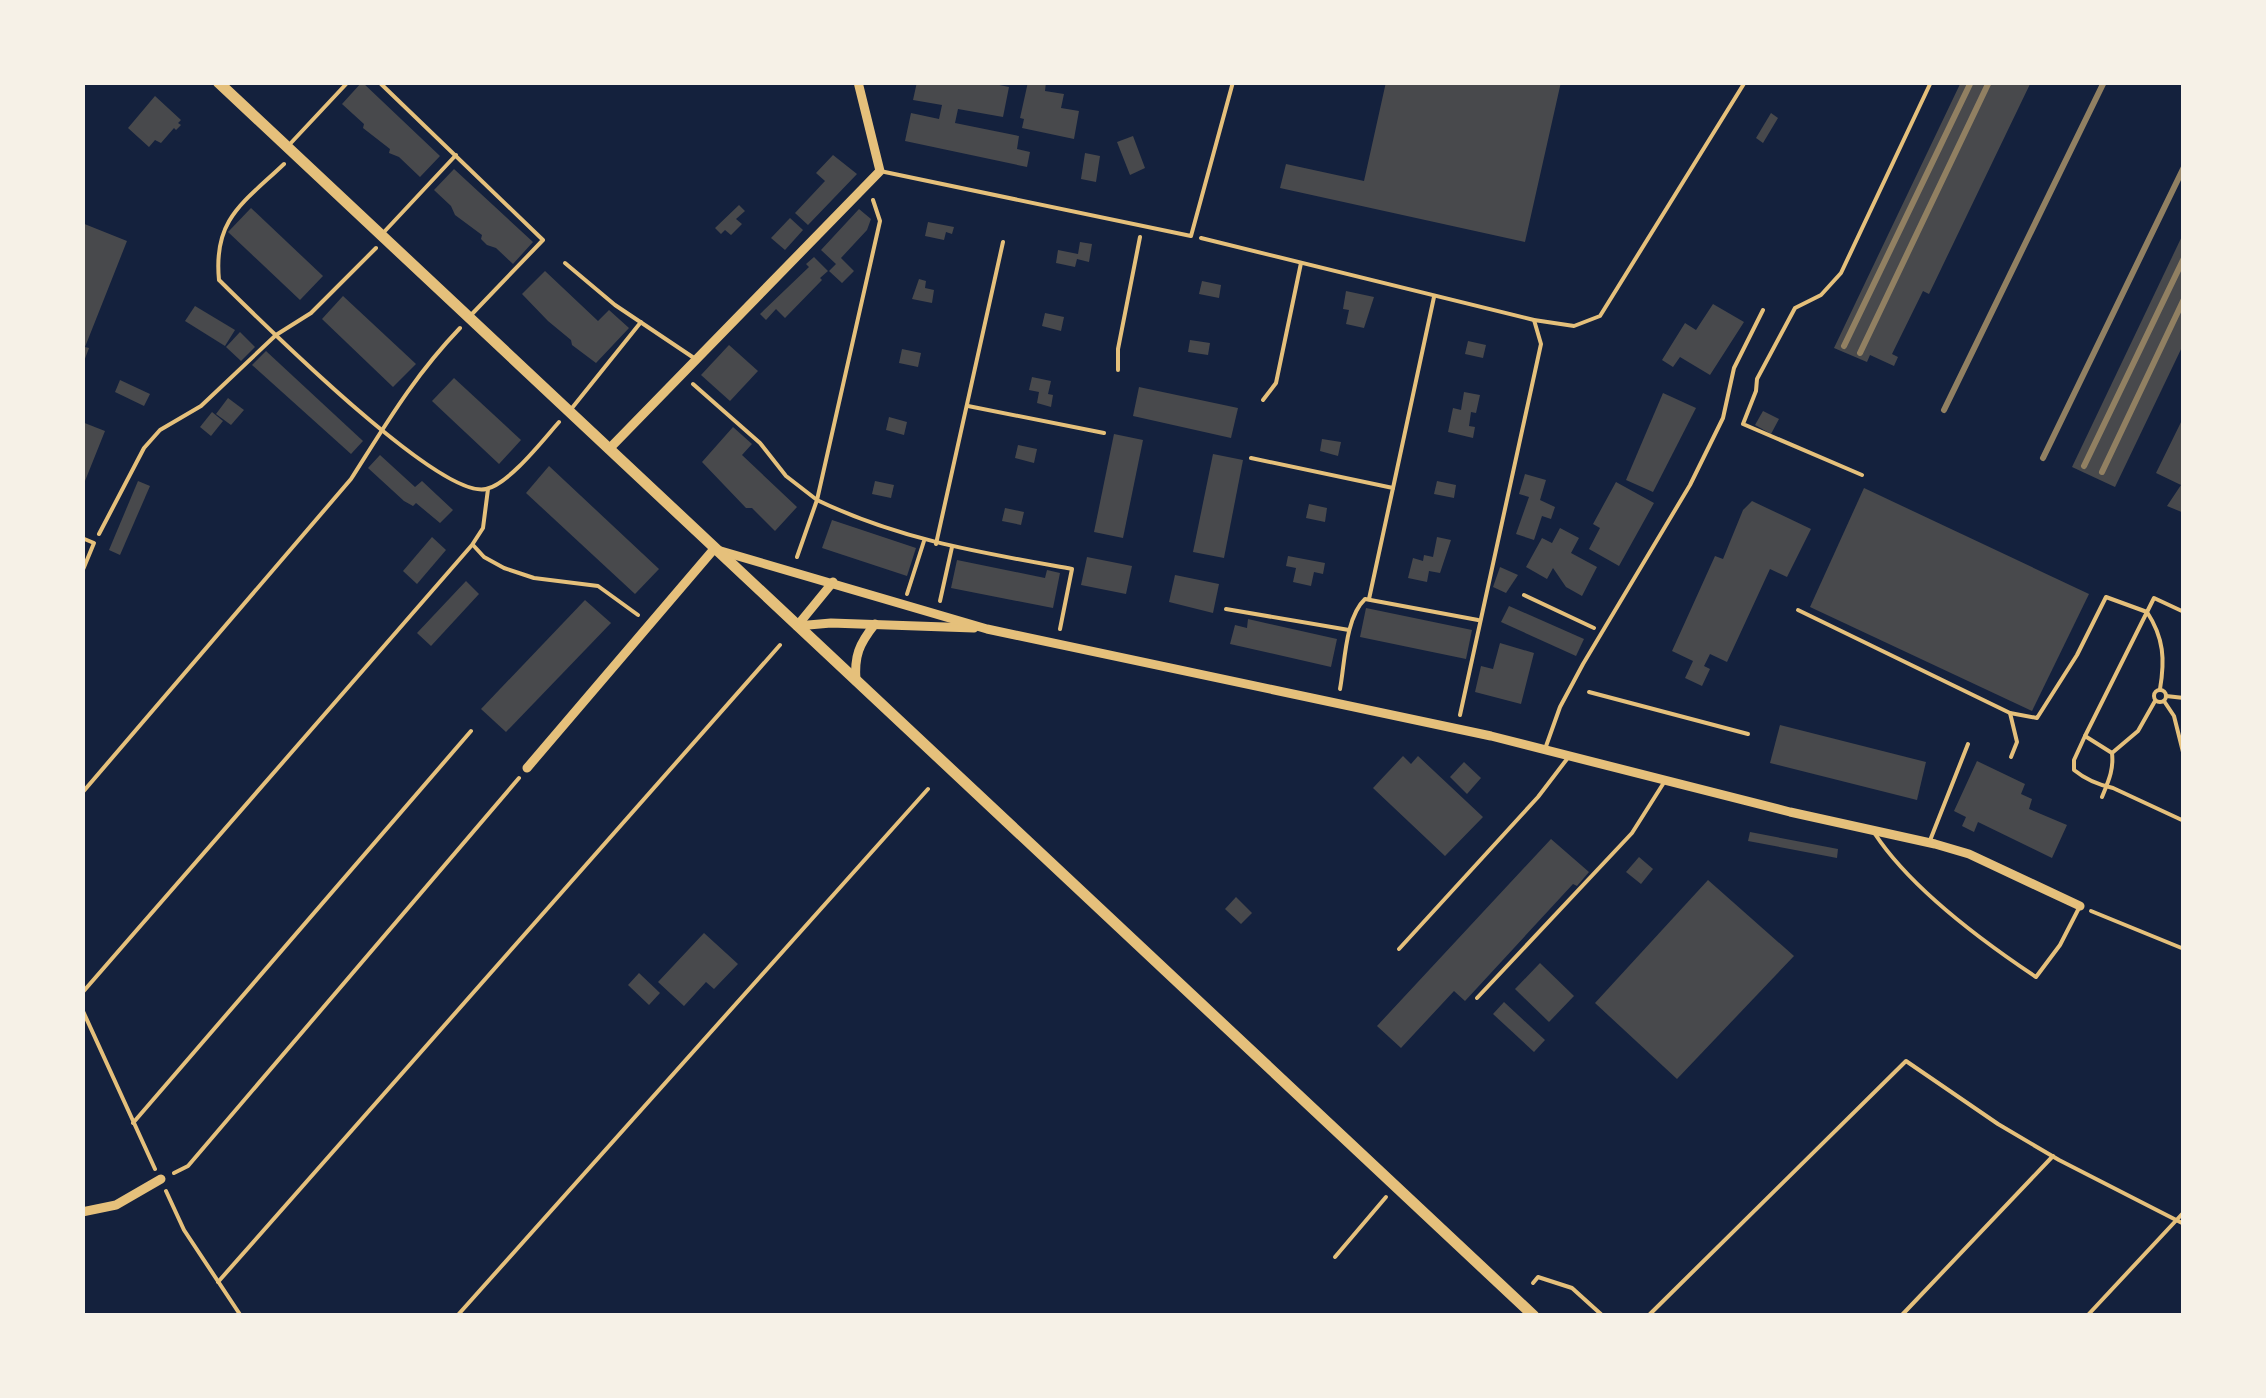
<svg xmlns="http://www.w3.org/2000/svg" width="2266" height="1398" viewBox="0 0 2266 1398" font-family="Rubik,sans-serif">
  <rect width="100%" height="100%" fill="#14213d"/>
  <g fill="#48494c">
    <polygon points="362,82 440,156 420,177 399,157 389,153 390,149 363,128 364,124 342,104"/>
    <polygon points="917,82 985,82 1009,87 1003,117 958,109 955,123 1019,136 1017,149 1030,152 1027,167 905,141 911,113 939,119 942,105 913,100"/>
    <polygon points="1028,82 1046,82 1045,91 1064,94 1061,108 1079,111 1074,139 1022,128 1024,119 1020,118"/>
    <polygon points="1386,82 1561,82 1525,242 1280,188 1286,164 1364,181"/>
    <polygon points="1961,82 2031,82 1929,294 1923,291 1892,354 1898,357 1894,366 1870,355 1867,362 1834,348"/>
    <polygon points="155,96 181,120 178,123 181,125 176,130 174,128 161,143 155,140 149,147 128,128"/>
    <polygon points="1771,113 1778,118 1763,143 1756,138"/>
    <polygon points="1133,136 1145,168 1130,175 1117,142"/>
    <polygon points="1085,153 1100,156 1096,182 1081,179"/>
    <polygon points="833,155 857,174 808,225 795,213 825,181 816,173"/>
    <polygon points="454,169 533,242 513,264 496,248 487,245 481,239 482,235 455,215 451,206 434,190"/>
    <polygon points="739,205 745,211 736,219 742,224 731,235 725,230 721,234 715,228"/>
    <polygon points="251,208 323,276 300,300 228,232"/>
    <polygon points="859,209 871,219 867,230 841,258 854,271 842,283 829,271 836,264 821,250"/>
    <polygon points="790,218 803,230 785,250 771,238"/>
    <polygon points="928,222 954,227 952,234 946,232 944,240 925,236"/>
    <polygon points="82,223 127,241 85,347 89,348 83,364"/>
    <polygon points="2184,232 2184,343 2115,487 2072,467"/>
    <polygon points="1080,242 1092,244 1089,262 1077,259 1075,267 1056,263 1058,250 1078,254"/>
    <polygon points="814,257 828,271 820,278 822,280 785,318 776,309 766,320 760,314 809,267 806,264"/>
    <polygon points="545,271 598,321 609,310 629,328 596,363 572,345 571,340 548,321 522,294"/>
    <polygon points="919,279 926,281 925,288 934,290 932,303 912,299"/>
    <polygon points="1202,281 1221,285 1219,298 1199,294"/>
    <polygon points="1346,291 1374,297 1364,328 1346,324 1349,310 1343,309"/>
    <polygon points="343,296 416,364 393,387 322,319"/>
    <polygon points="1713,304 1744,322 1710,375 1680,357 1673,367 1662,360 1685,323 1696,330"/>
    <polygon points="195,306 235,330 225,346 185,321"/>
    <polygon points="1045,313 1064,317 1061,331 1042,326"/>
    <polygon points="240,332 255,347 241,361 226,347"/>
    <polygon points="1190,340 1210,343 1208,355 1188,352"/>
    <polygon points="1468,341 1486,345 1483,358 1465,354"/>
    <polygon points="729,345 758,371 730,401 701,375"/>
    <polygon points="902,349 921,353 918,367 899,363"/>
    <polygon points="266,351 363,441 351,454 252,365"/>
    <polygon points="1032,377 1051,381 1048,394 1053,395 1051,407 1037,403 1039,392 1029,390"/>
    <polygon points="454,378 521,440 499,464 432,401"/>
    <polygon points="120,380 150,394 144,406 115,392"/>
    <polygon points="1139,387 1238,408 1231,438 1133,416"/>
    <polygon points="1464,392 1480,395 1476,413 1471,412 1469,426 1475,427 1473,438 1448,432 1453,408 1461,410"/>
    <polygon points="1663,393 1696,408 1653,492 1626,480"/>
    <polygon points="228,398 244,410 231,425 216,414"/>
    <polygon points="1763,411 1779,419 1771,434 1755,425"/>
    <polygon points="212,412 223,421 211,436 200,427"/>
    <polygon points="2184,416 2184,513 2167,506 2181,485 2156,473"/>
    <polygon points="889,417 907,422 904,435 886,430"/>
    <polygon points="82,422 105,431 83,486 82,486"/>
    <polygon points="733,427 752,444 742,455 797,507 775,531 752,508 746,508 702,462"/>
    <polygon points="1114,434 1143,440 1123,538 1094,532"/>
    <polygon points="1322,439 1341,442 1338,456 1320,451"/>
    <polygon points="1018,445 1037,449 1034,463 1015,458"/>
    <polygon points="1213,454 1243,460 1224,558 1193,552"/>
    <polygon points="380,455 415,487 422,481 453,510 440,523 416,503 413,506 404,501 368,468"/>
    <polygon points="549,466 659,569 635,594 526,493"/>
    <polygon points="1525,474 1546,480 1540,500 1555,507 1551,519 1542,516 1534,540 1516,534 1529,497 1519,494"/>
    <polygon points="138,481 150,486 120,555 109,550"/>
    <polygon points="875,481 894,485 891,498 872,494"/>
    <polygon points="1437,481 1456,485 1454,498 1434,494"/>
    <polygon points="1616,482 1654,503 1619,566 1589,549 1600,528 1593,524"/>
    <polygon points="1864,488 2089,594 2032,711 1810,607"/>
    <polygon points="1752,501 1811,529 1787,577 1770,569 1727,662 1710,654 1704,666 1710,669 1702,686 1685,678 1693,661 1672,651 1715,556 1723,559 1743,510"/>
    <polygon points="1309,504 1327,508 1325,522 1306,518"/>
    <polygon points="1005,508 1024,512 1021,525 1002,521"/>
    <polygon points="832,520 916,548 907,576 822,548"/>
    <polygon points="1560,528 1579,538 1571,553 1597,567 1582,596 1566,587 1553,568 1547,579 1526,567 1542,538 1552,543"/>
    <polygon points="432,537 446,550 417,584 403,571"/>
    <polygon points="1437,537 1451,540 1440,573 1429,571 1427,582 1408,578 1413,558 1423,561 1424,555 1433,557"/>
    <polygon points="1288,556 1325,563 1323,574 1314,572 1311,586 1293,582 1296,568 1286,566"/>
    <polygon points="1087,557 1132,566 1126,594 1081,585"/>
    <polygon points="957,560 1045,578 1047,570 1060,573 1053,608 951,588"/>
    <polygon points="1500,567 1518,575 1506,593 1493,587"/>
    <polygon points="1175,575 1219,584 1213,613 1169,602"/>
    <polygon points="466,581 479,594 431,646 417,633"/>
    <polygon points="585,600 611,623 506,732 481,709"/>
    <polygon points="1509,606 1584,639 1576,656 1501,622"/>
    <polygon points="1366,608 1472,630 1466,659 1360,637"/>
    <polygon points="1248,619 1337,639 1331,667 1230,644 1235,625 1247,628"/>
    <polygon points="1500,643 1534,653 1521,704 1475,692 1481,666 1493,669"/>
    <polygon points="1780,725 1926,762 1917,800 1770,763"/>
    <polygon points="1403,756 1411,764 1418,756 1483,817 1445,856 1373,788"/>
    <polygon points="1977,761 2025,784 2021,794 2032,799 2029,809 2067,825 2052,858 1978,822 1974,832 1962,826 1966,817 1954,811"/>
    <polygon points="1464,762 1481,778 1467,794 1450,777"/>
    <polygon points="1750,832 1838,849 1837,858 1748,841"/>
    <polygon points="1551,839 1589,872 1577,886 1573,884 1465,1001 1454,991 1401,1048 1377,1026"/>
    <polygon points="1639,857 1653,869 1641,884 1626,872"/>
    <polygon points="1708,880 1794,956 1677,1079 1595,1003"/>
    <polygon points="1236,897 1252,913 1241,924 1225,909"/>
    <polygon points="704,933 738,964 714,989 706,982 684,1006 658,982"/>
    <polygon points="1540,963 1574,996 1549,1022 1515,989"/>
    <polygon points="639,973 660,993 649,1005 628,985"/>
    <polygon points="1504,1002 1545,1040 1534,1052 1493,1014"/>
  </g>
  <g fill="none" stroke-linecap="round" stroke-linejoin="round">
    <g stroke="#e5c07b" stroke-width="4">
      <path d="M 284,164 C 243,203 213,219 219,280 C 258,318 439,500 486,489 C 509,484 543,440 559,422"/>
      <path d="M 873,200 L 880,221 L 817,500 C 900,540 983,553 1072,569 L 1060,629"/>
      <polyline points="1201,238 1534,320 1574,326 1600,316 1745,82"/>
      <polyline points="1118,370 1118,349 1140,237"/>
      <polyline points="693,384 760,443 786,476 817,500 797,557"/>
      <polyline points="1263,400 1276,383 1301,263"/>
      <polyline points="968,406 1104,433"/>
      <polyline points="1251,458 1393,488 1369,599"/>
      <polyline points="1393,488 1434,297"/>
      <polyline points="99,534 144,448 160,430 201,406 276,335 311,313 376,248"/>
      <polyline points="936,544 1003,242"/>
      <polyline points="473,545 484,557 504,568 534,578 598,586 638,615"/>
      <polyline points="907,594 924,541"/>
      <polyline points="1524,595 1594,628"/>
      <polyline points="940,601 952,547"/>
      <polyline points="1226,609 1349,630"/>
      <polyline points="1798,610 2010,713 2017,742 2011,757"/>
      <path d="M 1340,689 C 1345,663 1345,618 1365,599 L 1478,620"/>
      <circle cx="2160" cy="696" r="6"/>
      <polyline points="2166,696 2184,698"/>
      <polyline points="2164,701 2174,716 2184,756"/>
      <polyline points="2010,713 2037,718 2077,655 2106,597 2147,612 2154,598 2184,612"/>
      <polyline points="1460,715 1541,344 1534,320"/>
      <path d="M 2085,736 L 2147,612 C 2164,638 2165,660 2160,689"/>
      <polyline points="2112,753 2138,731 2155,701"/>
      <path d="M 82,793 L 351,479 C 386,424 414,376 460,328"/>
      <path d="M 2102,797 C 2108,782 2114,770 2112,753 L 2085,736 L 2074,760 L 2074,770 C 2085,779 2099,785 2113,788 L 2184,821"/>
      <polyline points="2091,911 2184,949"/>
      <polyline points="82,993 472,545 483,528 488,489"/>
      <polyline points="82,1009 155,1169"/>
      <polyline points="133,1123 471,731"/>
      <polyline points="174,1173 188,1166 519,778"/>
      <polyline points="166,1191 184,1230 241,1316"/>
      <polyline points="1335,1257 1386,1197"/>
      <polyline points="218,1282 780,645"/>
      <polyline points="1533,1283 1538,1277 1572,1288 1603,1316"/>
      <polyline points="457,1316 928,789"/>
      <polyline points="1648,1316 1906,1061 1998,1124 2059,1160 2184,1224"/>
      <polyline points="1901,1316 2053,1156"/>
      <polyline points="2087,1316 2184,1212"/>
    </g>
    <g stroke="#e5c07b" stroke-width="4">
      <polyline points="379,82 543,240 472,314"/>
      <polyline points="289,145 348,82"/>
      <polyline points="880,171 1191,236 1233,82"/>
      <polyline points="384,232 456,155"/>
      <polyline points="565,263 615,305 694,358"/>
      <polyline points="572,408 641,322"/>
      <polyline points="1862,475 1743,424 1756,391 1757,379 1795,308 1821,295 1841,273 1931,82"/>
      <polyline points="82,538 94,543 82,572"/>
      <polyline points="1589,692 1748,734"/>
      <polyline points="1545,749 1560,707 1583,664 1690,485 1723,418 1734,368 1763,310"/>
      <path d="M 1875,834 C 1910,887 1982,941 2036,977 L 2060,945 L 2080,906"/>
      <polyline points="1929,843 1968,744"/>
      <polyline points="1399,949 1538,797 1567,759"/>
      <polyline points="1477,998 1632,833 1663,784"/>
    </g>
    <g stroke="#e5c07b" stroke-width="9">
      <polyline points="609,449 880,171 858,82"/>
      <polyline points="797,626 831,623 974,628"/>
      <polyline points="797,626 833,582"/>
      <path d="M 856,681 C 854,656 859,644 875,624"/>
      <polyline points="527,768 714,549 987,629 1491,736 1790,812 1935,844 1969,854 2080,906"/>
      <polyline points="82,1212 116,1205 161,1179"/>
    </g>
    <polyline stroke="#e5c07b" stroke-width="11" points="218,82 1534,1316"/>
    <g stroke="#918062" stroke-width="6">
      <polyline points="1844,346 1971,82"/>
      <polyline points="1860,353 1989,82"/>
      <polyline points="1944,410 2104,82"/>
      <polyline points="2043,458 2184,167"/>
      <polyline points="2084,466 2184,258"/>
      <polyline points="2102,472 2184,299"/>
    </g>
  </g>
  <rect width="2266" height="1398" fill="none" stroke="#f6f1e7" stroke-width="170"/>
</svg>
